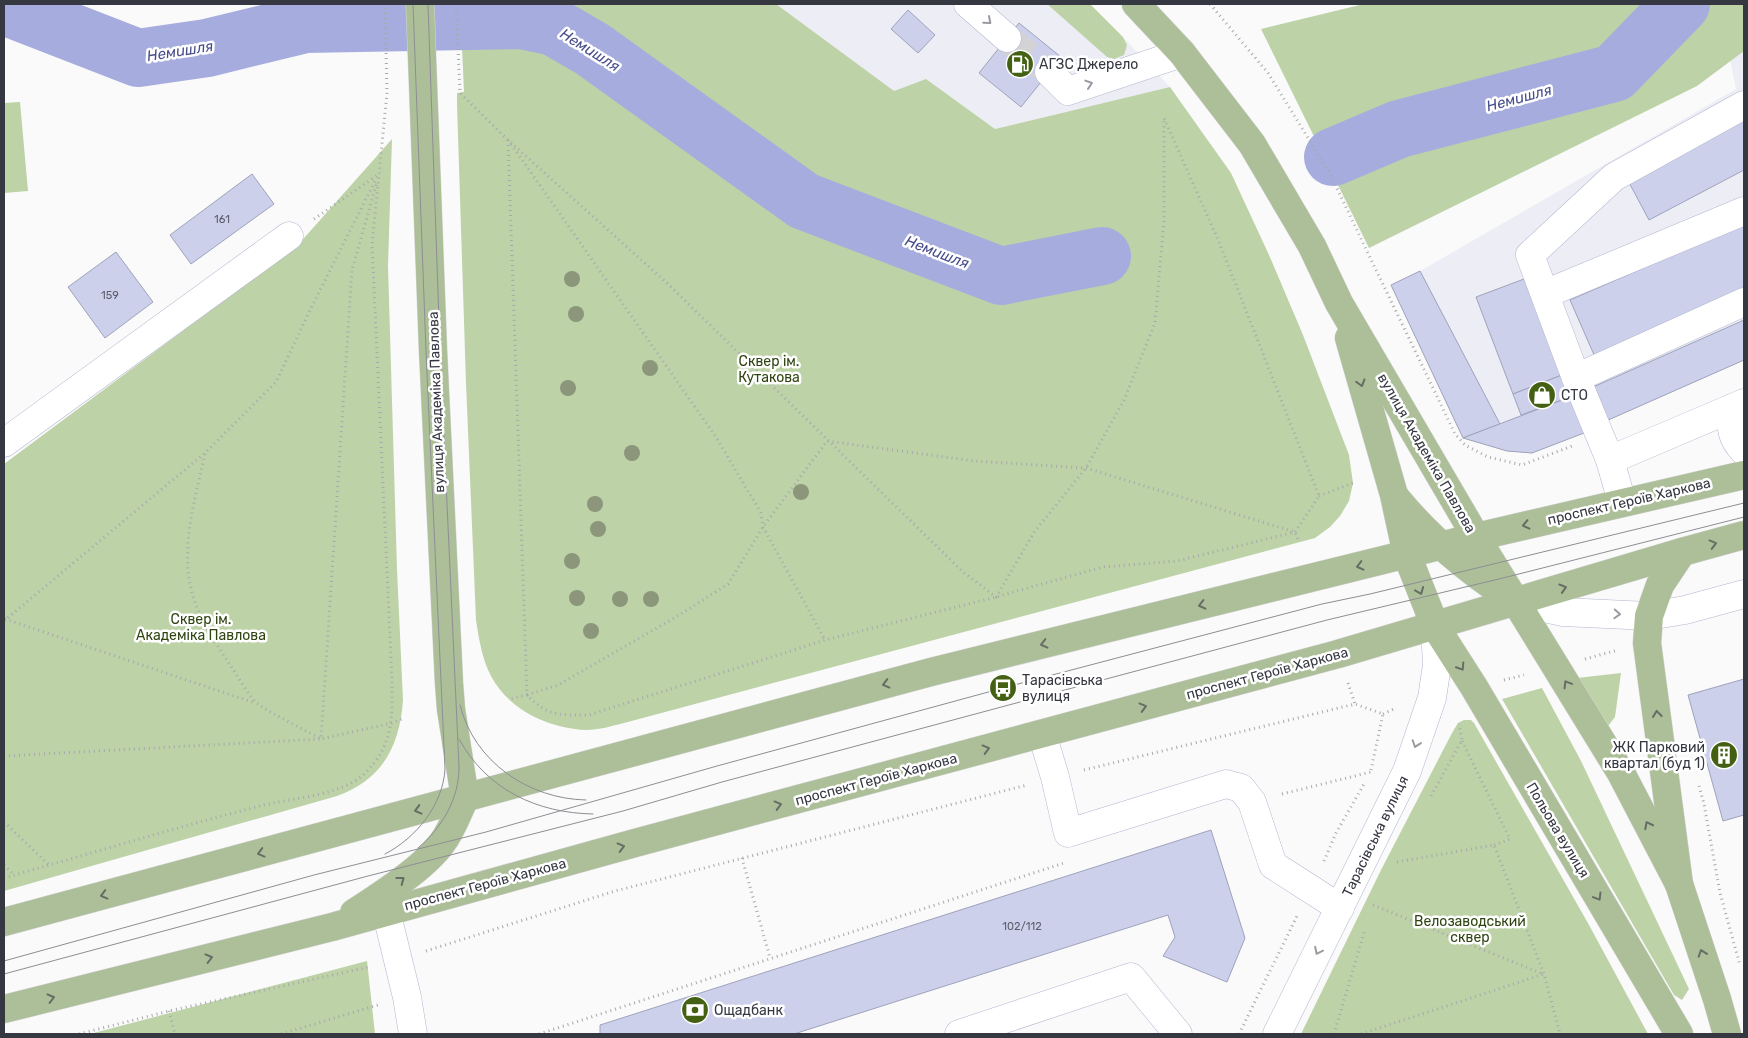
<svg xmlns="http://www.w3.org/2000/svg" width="1748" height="1038" viewBox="0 0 1748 1038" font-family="Rubik,sans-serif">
  <rect width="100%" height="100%" fill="#fafafa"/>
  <g fill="#edeef5">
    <polygon points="776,4 1047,4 1107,57 1127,45 1123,37 1170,87 995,129 926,79 894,92"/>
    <polygon points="1744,38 1744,360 1606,421 1584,433 1532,453 1507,451 1463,438 1391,285 1420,271 1736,89 1729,54"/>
  </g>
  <g fill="#bdd2a7">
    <path d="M 460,4 L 776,4 L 894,91 L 926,79 L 995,129 L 1170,87 L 1231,173 L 1269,255 L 1303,335 L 1349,455 L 1353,483 L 1349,501 L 1340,516 L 1330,527 L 1315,538 L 624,723 C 612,726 599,730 586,730 C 548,728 509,710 491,676 C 482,659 479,639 476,620 L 466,383 L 457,104 L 457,93 L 464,92 Z"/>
    <polygon points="1047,4 1090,4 1123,37 1127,45 1124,55 1114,59 1107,57"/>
    <polygon points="1364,4 1744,4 1744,51 1697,86 1369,248 1261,29"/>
    <polygon points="20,102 28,191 4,193 4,103"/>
    <path d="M 392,139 L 388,266 L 397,570 L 403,700 C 400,746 382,780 337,796 L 4,891 L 4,464 L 297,246 Z"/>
    <polygon points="1621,673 1615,717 1608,726 1603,724 1577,678"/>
    <polygon points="1542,688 1581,761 1689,989 1682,1000 1674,995 1502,699"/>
    <polygon points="1464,720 1471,720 1474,723 1589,925 1648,1034 1301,1034 1381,870 1452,733 1458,723"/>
    <polygon points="367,961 375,1034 90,1034"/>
  </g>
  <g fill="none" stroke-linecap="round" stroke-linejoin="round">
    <g stroke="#a6adde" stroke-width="58">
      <polyline points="4,6 138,58 207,48 305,24 521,20 554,27 592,49 804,201 1001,276 1102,256"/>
      <polyline points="1333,157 1399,129 1614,73 1681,4"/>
    </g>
  </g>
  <g fill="#ccd0eb" stroke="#9ea2bb">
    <polygon points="908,10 935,35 918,53 891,29"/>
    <polygon points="1019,23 1061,57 1021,107 979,73"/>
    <polygon points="1744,113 1744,170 1649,220 1625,175"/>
    <polygon points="252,174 274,204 191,264 170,235"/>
    <polygon points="1744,224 1744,292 1595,357 1570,300"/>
    <polygon points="116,252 153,302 105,338 68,287"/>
    <polygon points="1420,271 1500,424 1463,438 1391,285"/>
    <polygon points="1524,279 1562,375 1513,394 1476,297"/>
    <polygon points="1744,320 1744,360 1606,421 1591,388"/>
    <polygon points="1562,375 1570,397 1521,415 1513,394"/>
    <polygon points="1570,397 1584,433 1532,453 1507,451 1463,438"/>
    <polygon points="1744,679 1744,815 1723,821 1688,695"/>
    <polygon points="1211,830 1245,938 1227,982 1163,956 1175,937 1168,915 794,1034 600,1034 600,1025"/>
  </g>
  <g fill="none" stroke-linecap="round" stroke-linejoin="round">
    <polyline stroke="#d3d3d5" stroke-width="28" stroke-dasharray="28 14" stroke-linecap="butt" points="1007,38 1049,72"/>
    <g stroke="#b2b6d0" stroke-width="29">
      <g id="minor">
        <polyline points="968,4 1007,38"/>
        <polyline points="1049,72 1068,91 1182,53"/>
        <polyline points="1545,294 1744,211"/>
        <polyline points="1576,378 1744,302"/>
        <path d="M 1732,408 C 1731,427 1730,437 1744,451"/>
        <polyline points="4,443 289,236"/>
        <polyline points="1610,460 1744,403"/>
        <polyline points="1622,502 1610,460 1576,378 1530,255 1614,177 1744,105"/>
        <polyline points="1516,602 1563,612 1649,616 1685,610 1744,594"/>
        <polyline points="1042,734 1055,777 1068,833 1226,784 1241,788 1252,802 1273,865 1340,908"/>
        <polyline points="386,911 407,997 413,1034"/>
        <polyline points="959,1034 1131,977 1178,1034"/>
        <polyline points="1277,1034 1407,771 1432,698 1437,665 1435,626"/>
      </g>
    </g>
    <g stroke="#d7d7d9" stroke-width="29">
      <g id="major">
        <polyline points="420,4 433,350 449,683 451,709 465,798"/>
        <polyline points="1136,4 1182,53 1252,144 1312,246 1339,303 1476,537 1621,773 1679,884"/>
        <polyline points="1349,338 1394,495 1407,555 1435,626 1474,687 1679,1034"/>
        <path d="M 1396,498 C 1429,538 1467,570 1510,598"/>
        <polyline points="1682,552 1660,585 1649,616 1647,643 1679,884 1717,999 1727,1034"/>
        <path d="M 354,913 C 380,896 424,868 442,843 C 452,830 458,812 465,798"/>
        <polyline points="4,922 931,672 1476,537 1744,475"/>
        <polyline points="4,1009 332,927 635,843 1338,654 1682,552 1744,535"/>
      </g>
    </g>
    <g stroke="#a7a8ac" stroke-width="3" stroke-dasharray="1 4" stroke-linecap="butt">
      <path d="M 456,4 L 460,93 L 508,140 L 668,284 L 963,572 L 996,597 L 1035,531 L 1086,468 L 1124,400 L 1155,323 L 1164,221 L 1164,118 L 1219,242 L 1319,496 L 1295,532 L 1177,561 L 1103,567 L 996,597 L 825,640 L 589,715 C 559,715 549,717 527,695 L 558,685 L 676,617 L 728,584 L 763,527 L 827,441 L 974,461 L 1086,468 L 1295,532 L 1299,542"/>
      <polyline points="1210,4 1268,73 1329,172 1455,434 1465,445 1488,457 1522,465 1572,446"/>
      <polyline points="508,140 527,695 509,699"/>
      <polyline points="511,144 716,437 761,513 763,527 825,640"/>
      <polyline points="314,219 379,174"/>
      <path d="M 205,454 C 195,500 179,549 193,596 C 200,620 215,643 229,663 C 236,673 250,699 258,704 C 277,717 300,727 321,739 L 392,723 L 402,719"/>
      <polyline points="1319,496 1353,483"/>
      <polyline points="5,619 255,703"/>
      <polyline points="4,621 205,453 276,382 311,308 375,181"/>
      <polyline points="1585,659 1618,650"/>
      <polyline points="1504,680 1524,675"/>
      <polyline points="1348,683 1355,704"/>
      <polyline points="1383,714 1396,708"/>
      <polyline points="1462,741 1510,839 1494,845"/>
      <polyline points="4,756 321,739 352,270 377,182"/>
      <polyline points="1084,770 1355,704 1383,714 1371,770"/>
      <polyline points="1699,786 1704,804 1720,893 1740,965"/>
      <polyline points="1282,794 1371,772"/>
      <polyline points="1431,796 1462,740 1459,724"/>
      <polyline points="4,822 49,865"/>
      <polyline points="742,858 770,958"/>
      <polyline points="1324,861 1336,833 1364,784"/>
      <polyline points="1397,862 1494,845 1544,974 1560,1034"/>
      <polyline points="4,865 14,875"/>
      <path d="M 4,878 C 89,854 174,828 260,806 C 290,798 341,796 364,774 C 394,745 392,719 392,680 L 372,245 L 387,93 L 385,4"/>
      <polyline points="1373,905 1543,974"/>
      <polyline points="426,951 615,891 1027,785"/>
      <polyline points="169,1011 175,1034"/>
      <polyline points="79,1034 169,1011 369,967"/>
      <polyline points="281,1034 378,1005"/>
      <polyline points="539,1034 1064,863"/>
      <polyline points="1239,1034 1297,916"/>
      <polyline points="1334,1034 1365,929"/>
      <polyline points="1361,1034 1544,974"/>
    </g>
    <use href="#minor" stroke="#fff" stroke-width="28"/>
    <use href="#major" stroke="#adbf98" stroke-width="28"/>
    <g stroke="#8d8e94" stroke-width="1">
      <path d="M 460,705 C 474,762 529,799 586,800"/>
      <path d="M 459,739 C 487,790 537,813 593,814"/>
      <path d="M 418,848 C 442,828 459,799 459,767 L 440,350 L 428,4"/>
      <path d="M 385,854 C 416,838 443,805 445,769 L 426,351 L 413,4"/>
      <polyline points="4,961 314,875 486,832 717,766 1003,688 1322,604 1370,594 1744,503"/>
      <polyline points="4,974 368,876 623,811 722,782 1020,702 1327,620 1503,578 1744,517"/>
    </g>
  </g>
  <g fill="#8b967a">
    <circle cx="572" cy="279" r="8"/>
    <circle cx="576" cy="314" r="8"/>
    <circle cx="650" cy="368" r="8"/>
    <circle cx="568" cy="388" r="8"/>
    <circle cx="632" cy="453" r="8"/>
    <circle cx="801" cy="492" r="8"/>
    <circle cx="595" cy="504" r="8"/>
    <circle cx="598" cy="529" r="8"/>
    <circle cx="572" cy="561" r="8"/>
    <circle cx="577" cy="598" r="8"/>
    <circle cx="620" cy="599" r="8"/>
    <circle cx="651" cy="599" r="8"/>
    <circle cx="591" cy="631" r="8"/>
  </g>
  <defs><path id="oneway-chevron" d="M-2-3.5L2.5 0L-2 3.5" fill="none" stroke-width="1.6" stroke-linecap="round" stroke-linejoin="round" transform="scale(1.25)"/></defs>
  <g stroke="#9a9ba0">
    <use href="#oneway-chevron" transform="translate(988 21) rotate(41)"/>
    <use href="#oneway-chevron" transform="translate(1089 84) rotate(-18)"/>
    <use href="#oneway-chevron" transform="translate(1617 614) rotate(3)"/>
    <use href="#oneway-chevron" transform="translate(1416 744) rotate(109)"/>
    <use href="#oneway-chevron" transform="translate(1318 951) rotate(116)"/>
  </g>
  <g stroke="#656d64">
    <use href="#oneway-chevron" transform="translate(1361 383) rotate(74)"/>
    <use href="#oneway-chevron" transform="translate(1526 525) rotate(167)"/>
    <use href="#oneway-chevron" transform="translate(1713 544) rotate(-15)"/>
    <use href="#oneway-chevron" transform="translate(1360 566) rotate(166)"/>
    <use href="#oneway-chevron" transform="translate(1563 588) rotate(-17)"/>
    <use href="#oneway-chevron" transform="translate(1420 591) rotate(68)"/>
    <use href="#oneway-chevron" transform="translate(1202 605) rotate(166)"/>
    <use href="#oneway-chevron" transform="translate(1044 644) rotate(166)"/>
    <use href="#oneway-chevron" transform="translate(1461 667) rotate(57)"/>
    <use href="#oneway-chevron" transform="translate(886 684) rotate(165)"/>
    <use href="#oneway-chevron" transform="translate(1567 684) rotate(-121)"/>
    <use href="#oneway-chevron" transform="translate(1143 707) rotate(-15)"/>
    <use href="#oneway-chevron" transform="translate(1657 714) rotate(-97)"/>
    <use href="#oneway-chevron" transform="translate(986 749) rotate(-15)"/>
    <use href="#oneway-chevron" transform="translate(778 805) rotate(-15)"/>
    <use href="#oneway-chevron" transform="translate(418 810) rotate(165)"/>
    <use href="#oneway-chevron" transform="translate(1648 825) rotate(-117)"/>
    <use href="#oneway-chevron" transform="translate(621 847) rotate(-15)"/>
    <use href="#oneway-chevron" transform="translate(261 853) rotate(165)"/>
    <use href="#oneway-chevron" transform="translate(401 880) rotate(-37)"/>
    <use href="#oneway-chevron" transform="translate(104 895) rotate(165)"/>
    <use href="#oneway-chevron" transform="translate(1598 897) rotate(59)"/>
    <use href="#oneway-chevron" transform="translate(1702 953) rotate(-109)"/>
    <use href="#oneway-chevron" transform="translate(209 958) rotate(-14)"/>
    <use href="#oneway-chevron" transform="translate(51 998) rotate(-14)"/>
  </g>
  <defs>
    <g id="fuel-disc" transform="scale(1.4375)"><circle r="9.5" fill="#436013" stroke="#fff"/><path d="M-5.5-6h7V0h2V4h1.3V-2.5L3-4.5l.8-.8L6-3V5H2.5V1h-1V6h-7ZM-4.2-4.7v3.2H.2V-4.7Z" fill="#fff"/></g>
    <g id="shop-disc" transform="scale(1.4375)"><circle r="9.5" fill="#436013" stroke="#fff"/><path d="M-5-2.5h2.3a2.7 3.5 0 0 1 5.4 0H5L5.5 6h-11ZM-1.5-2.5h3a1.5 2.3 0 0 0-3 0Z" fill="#fff"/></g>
    <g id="bus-disc" transform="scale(1.4375)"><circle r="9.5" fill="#436013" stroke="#fff"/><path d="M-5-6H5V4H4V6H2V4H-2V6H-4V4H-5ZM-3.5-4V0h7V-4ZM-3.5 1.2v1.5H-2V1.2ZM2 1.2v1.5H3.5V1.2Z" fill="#fff"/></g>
    <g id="building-disc" transform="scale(1.4375)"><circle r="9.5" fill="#436013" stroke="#fff"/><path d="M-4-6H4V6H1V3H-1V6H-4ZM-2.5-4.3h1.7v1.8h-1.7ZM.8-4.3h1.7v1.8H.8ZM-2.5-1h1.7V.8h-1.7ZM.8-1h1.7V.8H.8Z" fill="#fff"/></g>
    <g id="bank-disc" transform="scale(1.4375)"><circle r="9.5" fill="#436013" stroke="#fff"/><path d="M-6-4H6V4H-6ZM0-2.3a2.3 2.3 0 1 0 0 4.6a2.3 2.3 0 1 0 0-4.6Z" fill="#fff"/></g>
  </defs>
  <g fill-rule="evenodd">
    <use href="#fuel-disc" x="1020" y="64"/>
    <use href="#shop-disc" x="1542" y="395"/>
    <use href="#bus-disc" x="1003" y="688"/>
    <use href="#building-disc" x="1724" y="755"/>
    <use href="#bank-disc" x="695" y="1010"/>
  </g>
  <g text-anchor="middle" stroke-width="5" stroke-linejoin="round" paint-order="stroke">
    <g font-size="11" fill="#5b5d6c">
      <text x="222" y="223">161</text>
      <text x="110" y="299">159</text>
      <text x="1022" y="930">102/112</text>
    </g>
    <g font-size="14" fill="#353741" stroke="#fff" text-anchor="start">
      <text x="1039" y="69">АГЗС Джерело</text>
      <text x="1561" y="400">СТО</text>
      <text x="1022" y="685">Тарасівська<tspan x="1022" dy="16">вулиця</tspan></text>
      <text x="1705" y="752" text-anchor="end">ЖК Парковий<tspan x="1705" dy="16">квартал (буд 1)</tspan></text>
      <text x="714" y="1015">Ощадбанк</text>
    </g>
    <g font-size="14" fill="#304411" stroke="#fff">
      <text x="769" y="366">Сквер ім.<tspan x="769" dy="16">Кутакова</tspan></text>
      <text x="201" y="624">Сквер ім.<tspan x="201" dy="16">Академіка Павлова</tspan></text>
      <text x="1470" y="926">Велозаводський<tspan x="1470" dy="16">сквер</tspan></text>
    </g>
    <g font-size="14" fill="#353741" stroke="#fff">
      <text transform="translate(436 402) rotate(-92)" y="5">вулиця Академіка Павлова</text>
      <text transform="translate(1427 453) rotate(60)" y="5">вулиця Академіка Павлова</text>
      <text transform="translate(1629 501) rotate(-13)" y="5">проспект Героїв Харкова</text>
      <text transform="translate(1267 673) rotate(-15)" y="5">проспект Героїв Харкова</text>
      <text transform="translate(876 779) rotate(-15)" y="5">проспект Героїв Харкова</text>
      <text transform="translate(1558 830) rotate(59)" y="5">Польова вулиця</text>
      <text transform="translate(1375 836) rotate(-64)" y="5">Тарасівська вулиця</text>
      <text transform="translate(485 884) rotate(-15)" y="5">проспект Героїв Харкова</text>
    </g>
    <g font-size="15" font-style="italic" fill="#494e8b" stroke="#fff">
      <text transform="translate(590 50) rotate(32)" y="5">Немишля</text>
      <text transform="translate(180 51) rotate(-9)" y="5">Немишля</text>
      <text transform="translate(1519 98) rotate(-15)" y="5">Немишля</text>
      <text transform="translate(937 252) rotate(21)" y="5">Немишля</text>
    </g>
  </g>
  <rect width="1748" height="1038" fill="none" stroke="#353741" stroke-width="10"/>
</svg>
